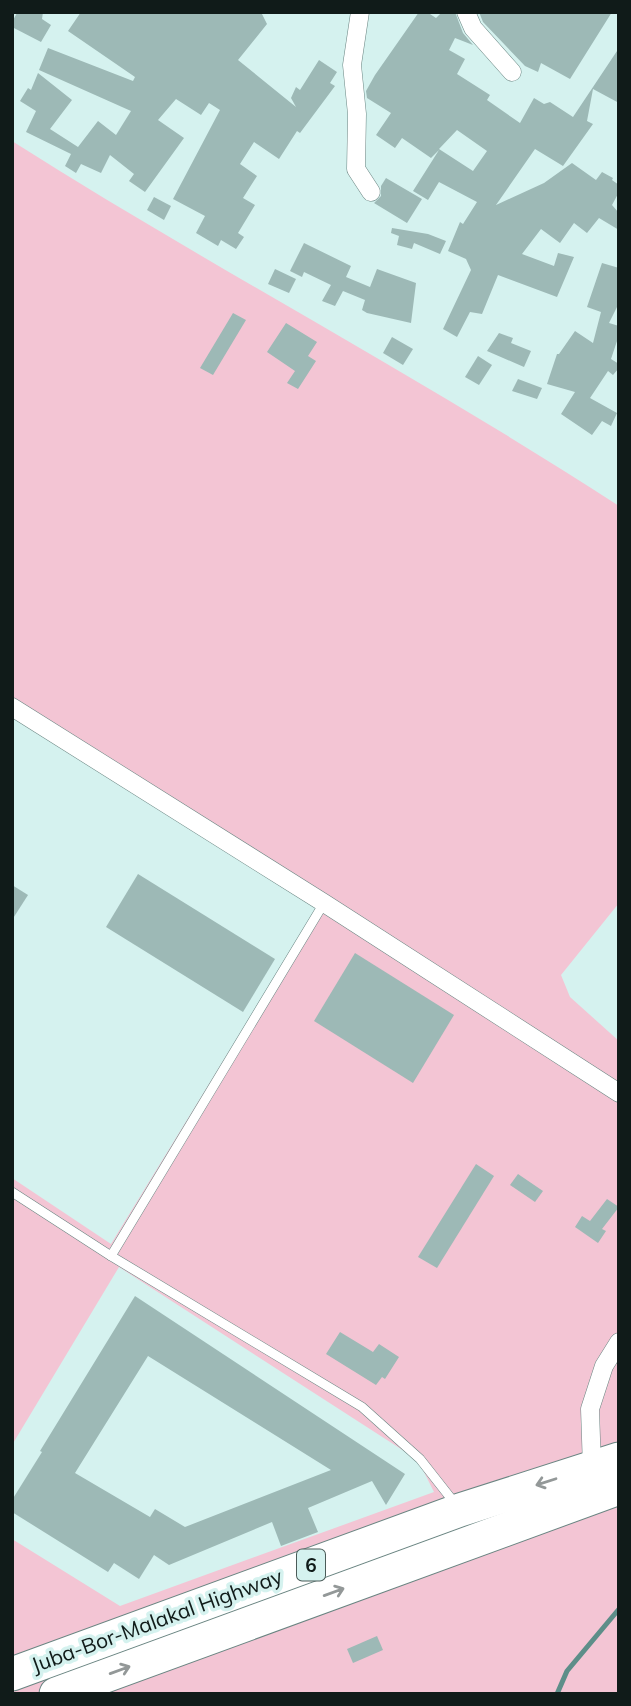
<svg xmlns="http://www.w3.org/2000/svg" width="631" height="1706" viewBox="0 0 631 1706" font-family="Mulish,sans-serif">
  <rect width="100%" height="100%" fill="#d5f2ef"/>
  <path fill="#f3c5d4" d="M 12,141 C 212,268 421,377 619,506 L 619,903 L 561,975 L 570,997 L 619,1041 L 619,1694 L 12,1694 L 12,1539 L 120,1606 L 434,1492 L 418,1460 L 119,1267 L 12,1445 L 12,1178 L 111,1244 L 318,906 L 12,716 Z"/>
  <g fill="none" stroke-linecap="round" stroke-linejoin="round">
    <polyline stroke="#5d8e89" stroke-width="5" points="557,1694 567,1671 619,1609"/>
  </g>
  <g fill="#9db9b6" fill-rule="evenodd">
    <polygon points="21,12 43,12 42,19 51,25 41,42 12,27 12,22 17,13"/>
    <polygon points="81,12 261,12 267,24 238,60 296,107 291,98 296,87 300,90 319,60 337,72 330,83 335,86 300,133 297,131 279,159 254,142 240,164 257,176 243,198 255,205 238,233 244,237 236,249 221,240 218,246 196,233 205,216 173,199 220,110 209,103 201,115 176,99 158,120 184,138 145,192 129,181 134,174 110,155 101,173 81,164 76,173 65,166 71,154 26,132 36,111 20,101 28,88 31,90 38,73 72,100 50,129 78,147 98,121 116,135 131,111 39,70 48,48 133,81 135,77 68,31"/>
    <path d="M 419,12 L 427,12 L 436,18 L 442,12 L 455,12 L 463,33 L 473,45 L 455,38 L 449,50 L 465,59 L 457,74 L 490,95 L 487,100 L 520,123 L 534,98 L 544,104 L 550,102 L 573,117 L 619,48 L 619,103 L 593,89 L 587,121 L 593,124 L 563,166 L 535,149 L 496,205 L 544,183 L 572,163 L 596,180 L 602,172 L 613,178 L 612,180 L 619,185 L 619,192 L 612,205 L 619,213 L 619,230 L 599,218 L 587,233 L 574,223 L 560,243 L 541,229 L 522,254 L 554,266 L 558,253 L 574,257 L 557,297 L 498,275 L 482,314 L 470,312 L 457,337 L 443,329 L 471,270 L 466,259 L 448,251 L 460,222 L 463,224 L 477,202 L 439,182 L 428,200 L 413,191 L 439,150 L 431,158 L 402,138 L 395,148 L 376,135 L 391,113 L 367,98 L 366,91 L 375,75 ZM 457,130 L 487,151 L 473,171 L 439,149 Z"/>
    <polygon points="479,12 612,12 570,79 541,63 538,72 525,66 483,22"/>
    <polygon points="386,178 422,199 407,223 374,203 381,196 381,186"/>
    <polygon points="154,197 171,206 164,220 147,210"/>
    <polygon points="392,228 428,234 446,241 440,254 414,243 412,249 397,245 399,236 391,233"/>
    <polygon points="304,243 351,266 346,277 370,287 377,269 416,283 411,323 367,313 362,310 365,300 343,291 335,306 322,301 331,285 304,272 302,277 290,271"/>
    <polygon points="602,263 619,268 619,303 609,323 619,326 619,335 611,359 619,364 619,368 613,375 608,371 590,398 617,413 611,426 602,421 592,435 561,414 575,392 547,384 557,354 559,354 575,331 593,343 601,312 587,307"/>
    <polygon points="275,269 296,279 289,293 268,284"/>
    <polygon points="233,313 246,320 213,375 200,368"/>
    <polygon points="286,323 317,342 308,356 316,361 298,389 287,383 295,371 267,352"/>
    <polygon points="499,333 513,338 511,343 531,351 524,367 487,351"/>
    <polygon points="392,337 413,349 403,365 383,353"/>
    <polygon points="478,356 492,365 479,385 465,377"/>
    <polygon points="518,379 542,388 537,399 512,391"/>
    <polygon points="138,874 275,959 243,1012 106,927"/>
    <polygon points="12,885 28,895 12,920"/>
    <polygon points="355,953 454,1015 413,1083 314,1021"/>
    <polygon points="476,1164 494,1176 437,1268 418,1257"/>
    <polygon points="518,1174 543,1191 535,1202 510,1185"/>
    <polygon points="607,1199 619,1207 602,1229 606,1231 598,1243 575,1227 582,1216 590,1221"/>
    <path d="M 135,1296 L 405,1474 L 386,1505 L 372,1481 L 308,1508 L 318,1532 L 281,1546 L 272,1522 L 169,1565 L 154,1555 L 139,1579 L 114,1563 L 108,1572 L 12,1512 L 12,1500 L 42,1452 L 40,1451 ZM 148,1356 L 331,1470 L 185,1527 L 155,1509 L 150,1517 L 75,1473 Z"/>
    <polygon points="340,1332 373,1352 379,1344 399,1357 385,1379 382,1377 376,1385 326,1354"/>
    <polygon points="377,1636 383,1650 353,1663 347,1649"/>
  </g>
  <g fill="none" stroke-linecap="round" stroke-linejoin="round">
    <g stroke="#6a8582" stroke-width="10">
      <g id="lane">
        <polyline points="12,1192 111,1256 362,1407 420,1459 457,1506"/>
        <polyline points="111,1256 324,903"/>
      </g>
    </g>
    <g stroke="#6a8582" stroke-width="19">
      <g id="street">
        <polyline points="360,12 352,65 357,114 356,169 371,192"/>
        <polyline points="466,12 473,28 512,72"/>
        <polyline points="12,707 324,903 619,1093"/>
        <polyline points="592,1468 590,1409 604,1366 619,1342"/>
      </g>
    </g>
    <g stroke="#6a8582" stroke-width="35">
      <g id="highway">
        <polyline points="12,1674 460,1510 619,1459"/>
        <polyline points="56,1694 619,1488"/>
      </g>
    </g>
    <use href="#lane" stroke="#fff" stroke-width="9"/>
    <use href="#street" stroke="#fff" stroke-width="18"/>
    <use href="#highway" stroke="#fff" stroke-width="33"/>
  </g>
  <defs><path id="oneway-shaft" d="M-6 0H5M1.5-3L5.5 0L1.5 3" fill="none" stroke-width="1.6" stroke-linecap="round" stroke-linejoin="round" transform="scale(1.75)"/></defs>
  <g stroke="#939898">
    <use href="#oneway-shaft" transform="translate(546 1482) rotate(162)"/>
    <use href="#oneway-shaft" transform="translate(334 1592) rotate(-20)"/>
    <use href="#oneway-shaft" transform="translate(120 1670) rotate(-20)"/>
  </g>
  <g text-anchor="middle" stroke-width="7" stroke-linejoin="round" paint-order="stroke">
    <rect fill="#d5f2ef" stroke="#4b5c59" stroke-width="2" x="297" y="1549.5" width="28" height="31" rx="5"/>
    <g font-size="19" font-weight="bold" fill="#101b19">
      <text x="311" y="1572">6</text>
    </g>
    <g font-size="21" fill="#101b19" stroke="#d5f2ef">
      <text transform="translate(157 1621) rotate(-20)" y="7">Juba-Bor-Malakal Highway</text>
    </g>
  </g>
  <rect width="631" height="1706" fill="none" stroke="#101b19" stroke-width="28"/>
</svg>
